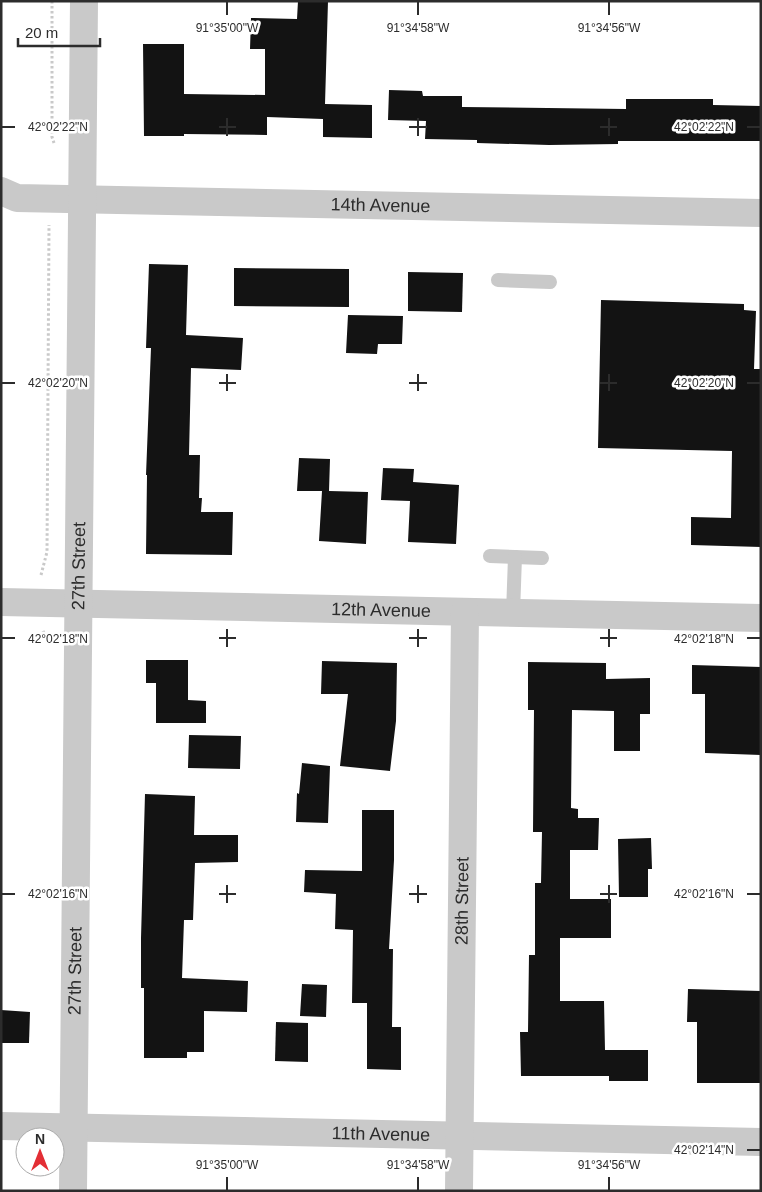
<svg xmlns="http://www.w3.org/2000/svg" width="762" height="1192" viewBox="0 0 762 1192" font-family="Arial,sans-serif">
  <rect width="100%" height="100%" fill="#fff"/>
  <g fill="#131313">
    <polygon points="298,1 328,1 325,104 372,105 372,138 323,137 323,119 267,117 267,135 184,134 184,136 144,136 143,44 184,44 184,94 265,95 265,49 250,49 251,18 297,19"/>
    <polygon points="389,90 422,91 423,96 462,96 462,107 626,109 626,99 713,99 713,105 761,106 761,141 618,141 618,144 549,145 477,143 477,140 425,139 426,121 388,120"/>
    <polygon points="149,264 188,265 186,335 243,338 241,370 191,368 189,455 200,455 199,498 202,498 201,512 233,512 232,555 146,554 147,475 146,475 151,348 146,348"/>
    <polygon points="234,268 349,269 349,307 234,306"/>
    <polygon points="408,272 463,273 462,312 408,311"/>
    <polygon points="601,300 744,304 744,310 756,311 754,369 761,369 761,547 691,545 691,517 731,518 732,451 598,448"/>
    <polygon points="348,315 403,316 402,344 378,344 377,354 346,353"/>
    <polygon points="299,458 330,459 329,491 368,492 366,544 319,541 322,491 297,491"/>
    <polygon points="383,468 414,469 413,482 459,485 456,544 408,542 410,501 381,500"/>
    <polygon points="146,660 188,660 188,700 206,701 206,723 156,723 156,683 146,683"/>
    <polygon points="322,661 397,663 396,721 390,771 340,766 348,694 321,694"/>
    <polygon points="528,662 606,663 606,679 650,678 650,714 640,714 640,751 614,751 614,711 572,710 571,808 578,809 578,818 599,818 598,850 570,850 570,899 611,899 611,938 560,938 560,1001 604,1001 605,1050 648,1050 648,1081 609,1081 609,1076 521,1076 520,1032 528,1032 529,955 535,955 535,883 541,883 542,832 533,832 534,710 528,710"/>
    <polygon points="692,665 761,667 761,755 705,753 705,694 692,694"/>
    <polygon points="189,735 241,736 240,769 188,768"/>
    <polygon points="302,763 330,766 328,823 296,822 297,793 299,794"/>
    <polygon points="145,794 195,796 194,835 238,835 238,862 195,863 193,920 184,920 182,978 248,981 247,1012 204,1011 204,1052 187,1052 187,1058 144,1058 144,988 141,988 141,938"/>
    <polygon points="362,810 394,810 394,860 389,949 393,949 392,1027 401,1027 401,1070 367,1069 367,1003 352,1003 353,930 335,929 336,894 304,892 305,870 362,871"/>
    <polygon points="651,838 652,869 648,869 648,897 619,897 618,839"/>
    <polygon points="302,984 327,985 326,1017 300,1016"/>
    <polygon points="688,989 761,991 761,1083 697,1083 697,1022 687,1022"/>
    <polygon points="1,1010 30,1012 29,1043 1,1043"/>
    <polygon points="276,1022 308,1023 308,1062 275,1061"/>
  </g>
  <g fill="none" stroke-linecap="round" stroke-linejoin="round">
    <g stroke="#c9c9c9" stroke-width="3" stroke-dasharray="2.5 2.5" stroke-linecap="butt">
      <polyline points="52,1 52,137 54,143"/>
      <polyline points="41,575 47,552 49,225"/>
      <polyline points="43,631 49,643"/>
    </g>
    <g stroke="#c9c9c9" stroke-width="14">
      <polyline points="498,280 550,282"/>
      <polyline points="490,556 542,558"/>
      <polyline points="513,613 515,557"/>
    </g>
    <g stroke="#c9c9c9" stroke-width="28">
      <path id="s1" d="M 1,191 L 17,198 L 761,213"/>
      <path id="s2" d="M 1,602 L 761,618"/>
      <path id="s3" d="M 1,1126 L 761,1142"/>
      <path id="s4" d="M 73,1191 L 84,1"/>
      <path id="s5" d="M 459,1191 L 465,612"/>
    </g>
  </g>
  <path fill="none" stroke="#2c2c2c" stroke-width="2" d="M 227,2 L 227,15M 418,2 L 418,15M 609,2 L 609,15M 227,118 L 227,136M 418,118 L 418,136M 609,118 L 609,136M 2,127 L 15,127M 219,127 L 236,127M 409,127 L 427,127M 600,127 L 617,127M 747,127 L 760,127M 227,374 L 227,391M 418,374 L 418,391M 609,374 L 609,391M 2,383 L 15,383M 219,383 L 236,383M 409,383 L 427,383M 600,383 L 617,383M 747,383 L 760,383M 227,629 L 227,647M 418,629 L 418,647M 609,629 L 609,647M 2,638 L 15,638M 219,638 L 236,638M 409,638 L 427,638M 600,638 L 617,638M 747,638 L 760,638M 227,885 L 227,903M 418,885 L 418,903M 609,885 L 609,903M 2,894 L 15,894M 219,894 L 236,894M 409,894 L 427,894M 600,894 L 617,894M 747,894 L 760,894M 747,1150 L 760,1150M 227,1177 L 227,1190M 418,1177 L 418,1190M 609,1177 L 609,1190"/>
  <g text-anchor="middle" stroke-width="5" stroke-linejoin="round" paint-order="stroke">
    <g font-size="18" fill="#2c2c2c" stroke="#fff">
      <text dy="6" stroke="none"><textPath href="#s1" startOffset="381">14th Avenue</textPath></text>
      <text dy="6" stroke="none"><textPath href="#s4" startOffset="625">27th Street</textPath></text>
      <text dy="6" stroke="none"><textPath href="#s2" startOffset="380">12th Avenue</textPath></text>
      <text dy="6" stroke="none"><textPath href="#s5" startOffset="290">28th Street</textPath></text>
      <text dy="6" stroke="none"><textPath href="#s4" startOffset="220">27th Street</textPath></text>
      <text dy="6" stroke="none"><textPath href="#s3" startOffset="380">11th Avenue</textPath></text>
    </g>
  </g>
  <g font-size="12" text-anchor="middle" fill="#2c2c2c" stroke="#fff" stroke-width="5" stroke-linejoin="round" paint-order="stroke">
    <text x="227" y="32">91°35'00"W</text>
    <text x="418" y="32">91°34'58"W</text>
    <text x="609" y="32">91°34'56"W</text>
    <text x="58" y="131">42°02'22"N</text>
    <text x="704" y="131">42°02'22"N</text>
    <text x="58" y="387">42°02'20"N</text>
    <text x="704" y="387">42°02'20"N</text>
    <text x="58" y="643">42°02'18"N</text>
    <text x="704" y="643">42°02'18"N</text>
    <text x="58" y="898">42°02'16"N</text>
    <text x="704" y="898">42°02'16"N</text>
    <text x="704" y="1154">42°02'14"N</text>
    <text x="227" y="1169">91°35'00"W</text>
    <text x="418" y="1169">91°34'58"W</text>
    <text x="609" y="1169">91°34'56"W</text>
  </g>
  <rect width="762" height="1192" fill="none" stroke="#2c2c2c" stroke-width="5"/>
  <g transform="translate(40 1152)"><circle r="24" fill="#ffffff" stroke="#ababab"/>
  <path d="M0-4L9 19L0 12L-9 19Z" fill="#e32e35"/>
  <text y="-8" font-size="14" font-weight="bold" text-anchor="middle" fill="#2c2c2c">N</text>
  </g>
  <path d="M18 38v8h82v-8" fill="none" stroke="#2c2c2c" stroke-width="2.5"/>
  <text x="25" y="38" font-size="15" fill="#2c2c2c" stroke="#ffffff" stroke-width="4" paint-order="stroke">20 m</text>
</svg>
